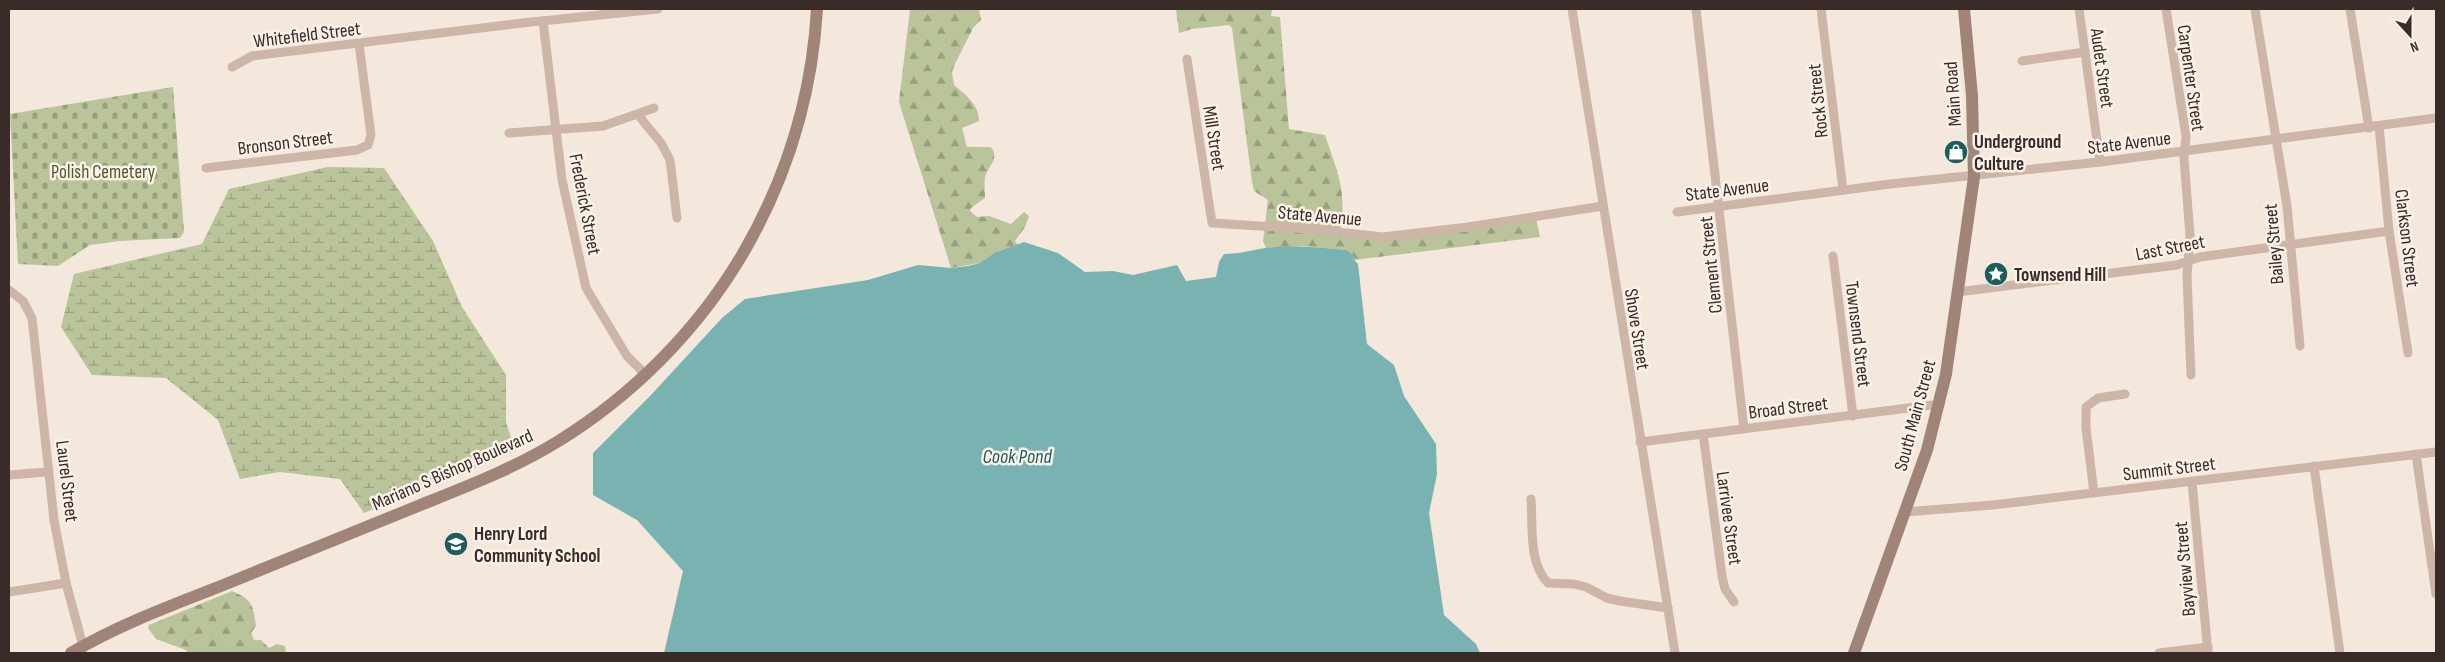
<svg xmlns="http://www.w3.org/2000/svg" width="2445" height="662" viewBox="0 0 2445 662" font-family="'Sofia Sans Condensed',sans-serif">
  <defs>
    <pattern id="forest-firs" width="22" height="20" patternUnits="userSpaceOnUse" patternTransform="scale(1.25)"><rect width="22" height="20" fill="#bac49b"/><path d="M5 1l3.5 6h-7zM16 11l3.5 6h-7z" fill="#989f7e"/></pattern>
    <pattern id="wetland-marsh" width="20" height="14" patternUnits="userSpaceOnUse" patternTransform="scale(1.25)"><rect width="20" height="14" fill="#bac49b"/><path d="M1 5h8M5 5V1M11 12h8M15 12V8" fill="none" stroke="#989f7e"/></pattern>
    <pattern id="cemetery-stones" width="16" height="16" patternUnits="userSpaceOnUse" patternTransform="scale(1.25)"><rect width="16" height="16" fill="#bac49b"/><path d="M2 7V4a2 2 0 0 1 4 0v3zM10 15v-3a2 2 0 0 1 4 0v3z" fill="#989f7e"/></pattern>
  </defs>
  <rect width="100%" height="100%" fill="#f4e7dc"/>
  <g fill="url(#forest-firs)">
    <path d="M 910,9 L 979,9 L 981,20 L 973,28 L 955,64 L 952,72 L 954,85 C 966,95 979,105 979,121 L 962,128 L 967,147 L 991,147 C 1000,160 988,165 985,177 C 984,184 985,192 985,198 L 971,208 L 970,211 L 977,217 L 989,216 L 1011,224 L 1024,212 L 1029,216 L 1025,227 L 1015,241 L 1018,245 L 994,253 L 980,263 L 951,268 L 899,102 Z"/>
    <path d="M 1176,9 L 1272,9 L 1271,16 L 1280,17 L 1289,129 L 1325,135 C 1338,174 1346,188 1341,230 L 1385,238 L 1536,218 L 1540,237 L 1354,260 L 1353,255 L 1347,250 L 1302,246 L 1266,248 L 1263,241 L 1268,200 L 1254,191 L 1252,182 L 1232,28 L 1229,25 L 1192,29 L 1179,33 Z"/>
    <path d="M 232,591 C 253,600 253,605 256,626 L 251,633 L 254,640 L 261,640 L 269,648 L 277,644 L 285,646 L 286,653 L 188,653 L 186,650 L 156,639 L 148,628 L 149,625 Z"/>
  </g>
  <polygon fill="url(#wetland-marsh)" points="328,167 384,168 433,241 462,307 506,375 506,423 516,451 364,513 340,479 280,472 240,479 218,420 166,378 92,375 61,327 74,274 202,244 229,189"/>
  <polygon fill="url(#cemetery-stones)" points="173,87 184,232 180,238 119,241 90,245 58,266 18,264 10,114"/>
  <path fill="#79b3b1" d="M 1024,242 L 1058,253 L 1085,272 L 1113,271 L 1133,275 L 1177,265 L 1186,281 L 1216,277 L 1219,262 L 1224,254 C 1239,254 1252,250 1266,248 C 1293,244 1320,248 1347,250 L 1353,255 L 1354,260 L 1358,264 L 1367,344 L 1394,365 L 1404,396 L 1436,444 L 1437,474 L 1429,513 L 1444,615 L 1476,644 L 1480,653 L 664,653 L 683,571 L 637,520 L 593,495 L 593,453 L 651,395 L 722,318 L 745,299 L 868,280 L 918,265 L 951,268 L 968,266 L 980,263 L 994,253 Z"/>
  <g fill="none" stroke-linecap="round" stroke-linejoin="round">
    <g stroke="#cdb5a7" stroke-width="9">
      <polyline points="1572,9 1675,653"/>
      <polyline points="1696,9 1744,429"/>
      <polyline points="1821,9 1843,190"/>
      <polyline points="2079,9 2100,162"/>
      <polyline points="2166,9 2186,136 2184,158 2190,236 2187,276 2191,375"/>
      <polyline points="2255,9 2287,206 2300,346"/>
      <polyline points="2350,9 2369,128"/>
      <polyline points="543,21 562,180 586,288 627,356 645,374"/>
      <polyline points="1187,59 1212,223 1309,229 1383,237 1468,227 1603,206"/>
      <polyline points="2022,61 2085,52"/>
      <polyline points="232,67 252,56 522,23 658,9"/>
      <polyline points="638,115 661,143 670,160 677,218"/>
      <polyline points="2379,126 2389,231 2408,353"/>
      <polyline points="509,133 603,126 654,108"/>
      <polyline points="206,168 357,150 368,145 371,135 359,44"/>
      <polyline points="1677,212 1890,184 2100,162 2436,118"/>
      <polyline points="1833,256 1853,416"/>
      <polyline points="9,290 23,301 32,318 54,520 66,583 83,646"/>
      <polyline points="1957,292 2177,265 2200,257 2389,231"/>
      <polyline points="1703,434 1722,576 1725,589 1734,602"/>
      <polyline points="1640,442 1940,404"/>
      <polyline points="2416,454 2436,594"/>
      <polyline points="2314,466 2340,653"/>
      <polyline points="9,475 47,472"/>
      <polyline points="2192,482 2208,653"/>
      <polyline points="2094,493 2086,428 2086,407 2098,398 2125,394"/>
      <path d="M 1531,499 C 1533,525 1528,563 1548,583 L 1574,584 L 1586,587 L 1607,598 L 1620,601 L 1668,608"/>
      <polyline points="1905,512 1993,505 2436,452"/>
      <polyline points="9,592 66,583"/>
      <polyline points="2159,653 2208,647"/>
    </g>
    <g stroke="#a18478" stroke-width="12">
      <path d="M 71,653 C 118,625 170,606 221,586 C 287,559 352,533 418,506 C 465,487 513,469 557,442 C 632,396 697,331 742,255 C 786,180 812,96 817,9"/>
      <polyline points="1854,653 1927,450 1946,374 1974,177 1972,96 1964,9"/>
    </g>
  </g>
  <defs>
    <g id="shop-disc" transform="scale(1.25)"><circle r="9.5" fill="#1b5e5c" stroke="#fbf1e9"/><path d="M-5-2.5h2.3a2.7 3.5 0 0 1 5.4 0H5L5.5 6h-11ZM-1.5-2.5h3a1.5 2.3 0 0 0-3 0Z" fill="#fff"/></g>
    <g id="sight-disc" transform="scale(1.25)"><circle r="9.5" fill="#1b5e5c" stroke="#fbf1e9"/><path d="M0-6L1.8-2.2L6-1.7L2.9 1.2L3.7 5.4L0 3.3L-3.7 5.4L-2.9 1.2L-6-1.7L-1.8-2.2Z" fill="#fff"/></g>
    <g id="school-disc" transform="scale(1.25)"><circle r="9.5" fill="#1b5e5c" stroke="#fbf1e9"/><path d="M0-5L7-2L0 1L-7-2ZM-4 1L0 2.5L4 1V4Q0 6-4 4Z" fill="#fff"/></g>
  </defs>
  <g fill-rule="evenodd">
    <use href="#shop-disc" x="1956" y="152"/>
    <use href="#sight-disc" x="1996" y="274"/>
    <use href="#school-disc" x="456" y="544"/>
  </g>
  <g text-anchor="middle" stroke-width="5" stroke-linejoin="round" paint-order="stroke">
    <g font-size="19" fill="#392c28" stroke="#fbf1e9">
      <text transform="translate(307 34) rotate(-7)" y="7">Whitefield Street</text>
      <text transform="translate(2103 68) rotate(82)" y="7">Audet Street</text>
      <text transform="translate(2192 78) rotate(82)" y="7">Carpenter Street</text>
      <text transform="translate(1952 94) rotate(-94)" y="7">Main Road</text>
      <text transform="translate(1817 101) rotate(-96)" y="7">Rock Street</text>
      <text transform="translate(1215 138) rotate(81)" y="7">Mill Street</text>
      <text transform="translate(285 142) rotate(-7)" y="7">Bronson Street</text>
      <text transform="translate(2129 142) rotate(-7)" y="7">State Avenue</text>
      <text transform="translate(1727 189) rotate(-7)" y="7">State Avenue</text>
      <text transform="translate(586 204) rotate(79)" y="7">Frederick Street</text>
      <text transform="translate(1320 215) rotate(5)" y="7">State Avenue</text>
      <text transform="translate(2408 238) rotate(83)" y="7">Clarkson Street</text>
      <text transform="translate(2273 244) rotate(-95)" y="7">Bailey Street</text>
      <text transform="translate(2170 247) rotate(-11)" y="7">Last Street</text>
      <text transform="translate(1710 265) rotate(-96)" y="7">Clement Street</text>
      <text transform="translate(1638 329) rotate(81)" y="7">Shove Street</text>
      <text transform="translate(1859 334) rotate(83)" y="7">Townsend Street</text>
      <text transform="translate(1788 407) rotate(-7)" y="7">Broad Street</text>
      <text transform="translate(1914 415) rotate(-75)" y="7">South Main Street</text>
      <text transform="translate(2169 468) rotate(-7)" y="7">Summit Street</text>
      <text transform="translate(452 469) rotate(-24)" y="7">Mariano S Bishop Boulevard</text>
      <text transform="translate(68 481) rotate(83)" y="7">Laurel Street</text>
      <text transform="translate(1730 518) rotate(82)" y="7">Larrivee Street</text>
      <text transform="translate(2184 569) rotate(-95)" y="7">Bayview Street</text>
    </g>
    <g font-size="19" font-weight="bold" fill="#392c28" stroke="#fbf1e9" text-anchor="start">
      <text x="1974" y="148">Underground<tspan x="1974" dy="22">Culture</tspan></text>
      <text x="2014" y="281">Townsend Hill</text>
      <text x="474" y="540">Henry Lord<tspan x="474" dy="22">Community School</tspan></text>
    </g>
    <g font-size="19" fill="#4c592a" stroke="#fbf1e9">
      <text x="103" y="178">Polish Cemetery</text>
    </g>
    <g font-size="20" font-style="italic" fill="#1b5e5c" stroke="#fbf1e9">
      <text x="1017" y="463">Cook Pond</text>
    </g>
  </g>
  <rect width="2445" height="662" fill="none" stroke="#392c28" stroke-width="20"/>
  <g transform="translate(2410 35) rotate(159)" stroke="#fbf1e9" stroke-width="4" paint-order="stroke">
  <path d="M0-4L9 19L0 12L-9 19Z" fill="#392c28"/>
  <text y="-8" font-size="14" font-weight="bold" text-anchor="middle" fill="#392c28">N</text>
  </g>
</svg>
